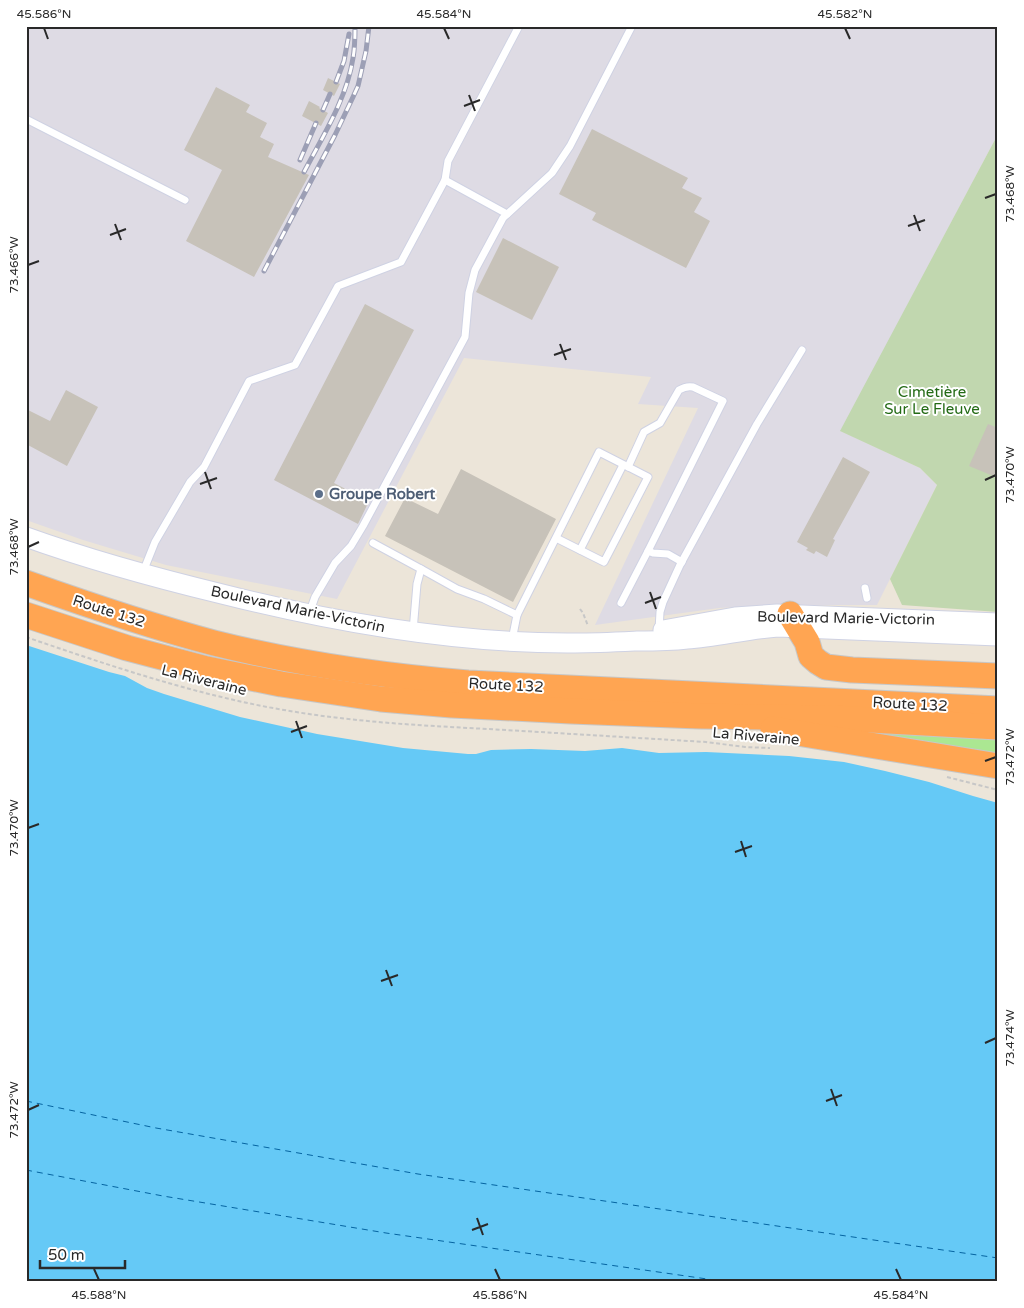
<svg xmlns="http://www.w3.org/2000/svg" width="1024" height="1308" viewBox="0 0 1024 1308" font-family="'Varela Round',sans-serif">
  <rect width="100%" height="100%" fill="#ece5d9"/>
  <polygon fill="#dedbe4" points="26,26 998,26 998,134 841,431 920,468 937,485 877,605 768,605 719,608 595,625 698,408 638,404 651,377 464,358 337,599 166,565 83,540 26,520"/>
  <polygon fill="#abe792" points="848,730 998,738 998,755"/>
  <polygon fill="#c1d7af" points="998,134 998,612 902,605 890,579 937,485 920,468 840,431"/>
  <polygon fill="#65c9f6" points="26,645 109,672 125,676 147,688 164,694 240,717 317,734 403,748 468,754 476,754 491,750 531,749 585,751 622,748 659,753 706,752 789,756 844,762 885,771 929,782 973,796 998,803 998,1282 26,1282"/>
  <g fill="none" stroke-linecap="round" stroke-linejoin="round">
    <g stroke="#0564a1" stroke-width="1" stroke-dasharray="6 5" stroke-linecap="butt">
      <polyline points="26,1101 156,1128 418,1174 998,1258"/>
      <polyline points="26,1170 163,1196 386,1233 728,1282"/>
    </g>
  </g>
  <g fill="#c7c2b9">
    <polygon points="328,78 340,84 334,96 323,90"/>
    <polygon points="216,87 250,105 246,112 267,123 260,137 274,144 268,157 309,175 254,277 186,241 222,170 184,150"/>
    <polygon points="309,101 320,107 319,108 328,113 321,126 302,116"/>
    <polygon points="592,129 688,178 682,188 702,198 694,212 710,221 686,268 592,220 596,213 559,194"/>
    <polygon points="503,238 559,267 532,320 476,292"/>
    <polygon points="365,304 414,330 334,483 369,501 358,524 274,480"/>
    <polygon points="66,390 98,407 67,466 26,444 26,409 50,421"/>
    <polygon points="988,424 998,428 998,478 969,466"/>
    <polygon points="843,457 870,472 833,539 835,540 827,557 816,551 814,554 806,550 808,548 797,542"/>
    <polygon points="461,469 556,519 513,602 385,536 405,498 438,514"/>
  </g>
  <g fill="none" stroke-linecap="round" stroke-linejoin="round">
    <g stroke="#cfd2e3" stroke-width="9">
      <g id="lane">
        <polyline points="26,119 185,200"/>
        <polyline points="445,180 448,161 519,26"/>
        <path d="M 628,467 L 644,432 L 660,423 L 679,390 C 684,387 688,386 693,387 L 723,401 L 648,551"/>
        <polyline points="373,543 421,569 417,584 413,631"/>
        <polyline points="580,550 623,465"/>
        <polyline points="421,569 457,589 484,599 517,615 512,640"/>
        <polyline points="143,572 155,542 190,482 204,467 249,381 295,365 338,286 401,262 445,180 507,214"/>
        <polyline points="865,588 867,598"/>
        <polyline points="621,603 648,551 653,553 668,554 682,562"/>
        <polyline points="309,614 315,597 335,563 351,546 363,526 465,337 469,293 475,270 503,218 552,173 570,146 632,26"/>
        <polyline points="517,615 599,452 648,477 604,562 556,538"/>
        <polyline points="659,630 660,612 663,602 680,565 757,424 802,350"/>
      </g>
    </g>
    <g stroke="#cfd2e3" stroke-width="21">
      <g id="secondary">
        <path d="M 26,537 C 90,560 156,578 222,594 C 337,623 456,644 575,643 C 596,643 616,642 637,641 C 653,641 670,641 687,639 C 717,637 747,629 778,627 L 998,636"/>
        <polyline points="663,630 735,617 777,614 998,623"/>
      </g>
    </g>
    <g stroke="#c7c7c7" stroke-width="27">
      <g id="highway">
        <path d="M 26,583 C 88,605 150,626 214,643 C 298,664 383,676 468,683 L 998,709"/>
        <polyline points="790,614 807,642 811,656 818,662 826,667 852,670 998,676"/>
        <polyline points="26,615 127,648 207,669 281,684 381,699 452,705 571,711 699,716 834,718 998,727"/>
        <polyline points="773,729 998,766"/>
      </g>
    </g>
    <g stroke="#c7c7c7" stroke-width="2" stroke-dasharray="4 2.5" stroke-linecap="butt">
      <polyline points="580,609 583,613 588,626"/>
      <path d="M 26,637 C 111,666 196,695 284,710 C 358,723 432,726 506,730 C 573,734 639,738 706,742 L 745,747 L 770,748"/>
      <polyline points="947,777 998,790"/>
    </g>
    <use href="#lane" stroke="#fff" stroke-width="7"/>
    <use href="#secondary" stroke="#fff" stroke-width="19"/>
    <use href="#highway" stroke="#ffa552" stroke-width="25"/>
    <g stroke="#9c9fb5" stroke-width="5">
      <g id="rail">
        <polyline points="336,82 344,61 349,34"/>
        <polyline points="323,110 330,94"/>
        <polyline points="300,160 316,123"/>
        <path d="M 304,172 C 323,136 347,98 353,58 C 355,47 355,37 355,26"/>
        <polyline points="264,271 335,135 353,97 358,86 366,51 369,26"/>
      </g>
    </g>
    <use href="#rail" stroke="#fff" stroke-width="3" stroke-dasharray="9" stroke-linecap="butt"/>
  </g>
  <path fill="none" stroke="#292929" stroke-width="2" d="M 44,28 L 48,39M 444,28 L 449,39M 845,28 L 850,39M 469,95 L 475,111M 464,106 L 480,100M 985,198 L 996,194M 914,215 L 920,231M 115,224 L 121,240M 908,226 L 925,220M 110,235 L 126,229M 28,265 L 39,261M 560,344 L 566,360M 554,355 L 571,349M 205,472 L 211,489M 985,480 L 996,475M 200,484 L 217,478M 28,547 L 39,542M 650,592 L 656,609M 645,603 L 661,597M 296,721 L 302,738M 291,732 L 307,726M 985,761 L 996,757M 28,828 L 39,824M 741,841 L 746,857M 735,852 L 752,846M 386,970 L 392,986M 381,981 L 398,975M 985,1043 L 996,1038M 831,1089 L 837,1106M 826,1101 L 842,1095M 28,1110 L 39,1105M 477,1218 L 483,1235M 472,1230 L 488,1224M 94,1269 L 99,1280M 495,1269 L 500,1280M 896,1269 L 901,1280"/>
  <circle fill="#5c6f8a" stroke="#fff" stroke-width="2" cx="319" cy="494" r="5"/>
  <g text-anchor="middle" stroke-width="4" stroke-linejoin="round" paint-order="stroke">
    <g font-size="15" fill="#236a15" stroke="#fff">
      <text x="932" y="397">Cimetière<tspan x="932" dy="17">Sur Le Fleuve</tspan></text>
    </g>
    <g font-size="15" font-weight="bold" fill="#4e5e75" stroke="#fff" text-anchor="start">
      <text x="329" y="499">Groupe Robert</text>
    </g>
    <g font-size="15" fill="#292929" stroke="#fff">
      <text transform="translate(298 609) rotate(12)" y="5">Boulevard Marie-Victorin</text>
      <text transform="translate(109 611) rotate(18)" y="5">Route 132</text>
      <text transform="translate(846 618) rotate(1)" y="5">Boulevard Marie-Victorin</text>
      <text transform="translate(204 680) rotate(14)" y="5">La Riveraine</text>
      <text transform="translate(506 685) rotate(3)" y="5">Route 132</text>
      <text transform="translate(910 704) rotate(3)" y="5">Route 132</text>
      <text transform="translate(756 736) rotate(5)" y="5">La Riveraine</text>
    </g>
  </g>
  <rect width="1024" height="1308" fill="none" stroke="#ffffff" stroke-width="55"/>
  <path d="M40 1260v8h85v-8" fill="none" stroke="#292929" stroke-width="2.5"/>
  <text x="48" y="1260" font-size="15" fill="#292929" stroke="#ffffff" stroke-width="4" paint-order="stroke">50 m</text>
  <rect x="28" y="28" width="968" height="1252" fill="none" stroke="#292929" stroke-width="2"/>
  <g font-size="12" text-anchor="middle" fill="#292929">
    <text x="44" y="18">45.586°N</text>
    <text x="444" y="18">45.584°N</text>
    <text x="845" y="18">45.582°N</text>
    <text transform="translate(1010 194) rotate(-90)" y="4">73.468°W</text>
    <text transform="translate(14 265) rotate(-90)" y="4">73.466°W</text>
    <text transform="translate(1010 475) rotate(-90)" y="4">73.470°W</text>
    <text transform="translate(14 547) rotate(-90)" y="4">73.468°W</text>
    <text transform="translate(1010 757) rotate(-90)" y="4">73.472°W</text>
    <text transform="translate(14 828) rotate(-90)" y="4">73.470°W</text>
    <text transform="translate(1010 1038) rotate(-90)" y="4">73.474°W</text>
    <text transform="translate(14 1110) rotate(-90)" y="4">73.472°W</text>
    <text x="99" y="1299">45.588°N</text>
    <text x="500" y="1299">45.586°N</text>
    <text x="901" y="1299">45.584°N</text>
  </g>
</svg>
